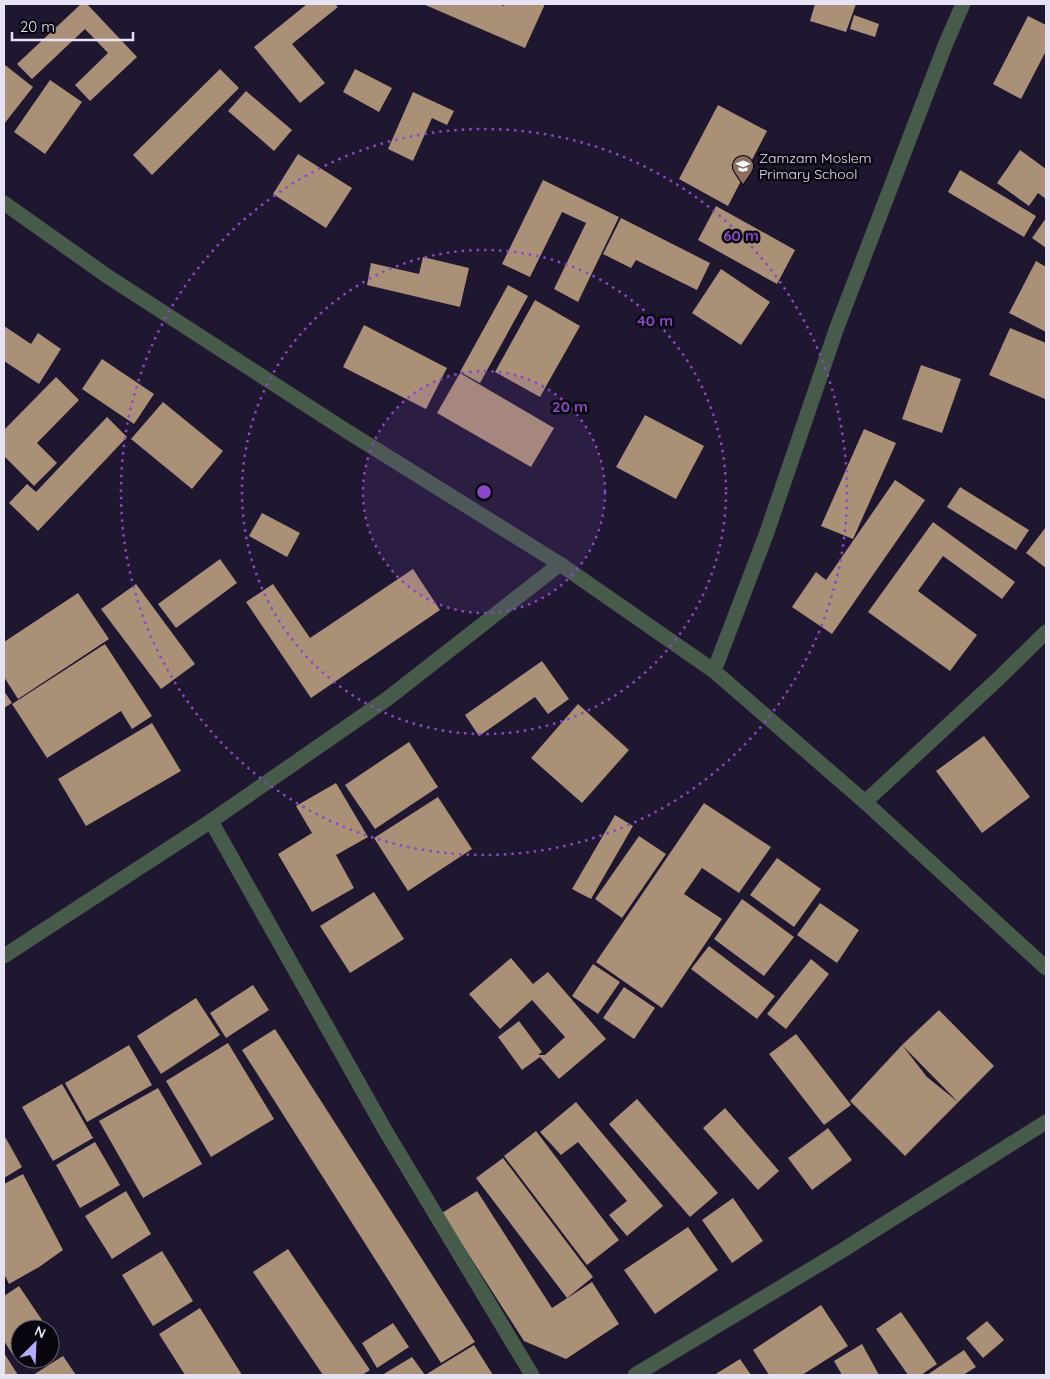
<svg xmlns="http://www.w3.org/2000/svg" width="1050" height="1379" viewBox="0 0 1050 1379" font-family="Quicksand,sans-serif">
  <rect width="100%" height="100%" fill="#1f1730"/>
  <g fill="#a99076">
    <polygon points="81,4 87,4 137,57 90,101 75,85 108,53 85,29 32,79 17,64"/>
    <polygon points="307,4 335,4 338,7 292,44 325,83 300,103 254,47"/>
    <polygon points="423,4 499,4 504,6 505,4 545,4 525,48"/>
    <polygon points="815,4 856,4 846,32 810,21"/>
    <polygon points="854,15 879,24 875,37 850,29"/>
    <polygon points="1028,16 1046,25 1046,51 1021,99 993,84"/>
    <polygon points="5,65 33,87 4,124 4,67"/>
    <polygon points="220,69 239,88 152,175 133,155"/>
    <polygon points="355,69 392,88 379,112 343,92"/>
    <polygon points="50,80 82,102 45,154 14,132"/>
    <polygon points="246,91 292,130 274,151 228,111"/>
    <polygon points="413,92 454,111 447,125 432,118 413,161 388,149"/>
    <polygon points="718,105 767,131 728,206 679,179"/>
    <polygon points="1020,150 1046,169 1046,199 1038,193 1029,206 997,183"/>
    <polygon points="298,154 352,188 326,228 273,194"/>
    <polygon points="960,170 1036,216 1024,237 948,192"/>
    <polygon points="543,180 619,217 578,302 554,289 586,223 562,212 530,277 502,264"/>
    <polygon points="716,206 795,250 777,284 698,240"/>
    <polygon points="621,218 710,263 697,290 636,260 631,268 603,254"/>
    <polygon points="1046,218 1046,248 1032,238"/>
    <polygon points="423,257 469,268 460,307 367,285 371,263 419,274"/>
    <polygon points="1036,261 1046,267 1046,332 1009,313"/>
    <polygon points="721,269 770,302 741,345 692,313"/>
    <polygon points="508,285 528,296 480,383 460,372"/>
    <polygon points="535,300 580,326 540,397 495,372"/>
    <polygon points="364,325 447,368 426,409 343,367"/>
    <polygon points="4,326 31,344 38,333 61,349 39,384 4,361"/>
    <polygon points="1010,328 1046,343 1046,396 1045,399 989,375"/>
    <polygon points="102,359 154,394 134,424 82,389"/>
    <polygon points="921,365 961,379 942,433 902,419"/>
    <polygon points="460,373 554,428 531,467 437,413"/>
    <polygon points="56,377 79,400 37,443 57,463 34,486 4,456 4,430"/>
    <polygon points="163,402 223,451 192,489 131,439"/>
    <polygon points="645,415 704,446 676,499 616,467"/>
    <polygon points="107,417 127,437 38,531 9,503 27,484 36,492"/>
    <polygon points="864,429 896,443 853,539 821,526"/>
    <polygon points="895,480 925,500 832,634 792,607 816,572 826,580"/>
    <polygon points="960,487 1029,530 1016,550 947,507"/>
    <polygon points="262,513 300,533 287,557 249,536"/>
    <polygon points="933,522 1015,582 1002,599 943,556 918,591 977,635 950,671 868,612"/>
    <polygon points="1046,527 1046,568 1026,553"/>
    <polygon points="220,559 237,583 176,628 158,604"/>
    <polygon points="413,569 440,610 311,698 246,602 273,584 310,638"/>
    <polygon points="136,584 195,664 161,689 101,609"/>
    <polygon points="78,593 109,639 18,699 4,677 4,642"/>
    <polygon points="105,644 152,716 132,729 121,711 47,758 12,704"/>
    <polygon points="542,661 569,699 548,714 535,697 479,736 465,715"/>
    <polygon points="4,691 12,703 4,708"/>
    <polygon points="578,704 629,750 582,803 531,758"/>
    <polygon points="152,723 181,771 86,826 58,779"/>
    <polygon points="984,736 1030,797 982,833 936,771"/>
    <polygon points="409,742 438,787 375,829 345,785"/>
    <polygon points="336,783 368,837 336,855 354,888 312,912 278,854 312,833 296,806"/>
    <polygon points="438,797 472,849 408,891 374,838"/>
    <polygon points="704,803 771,847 739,893 702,868 684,894 722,919 662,1008 596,962"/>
    <polygon points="615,815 633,826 591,899 572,889"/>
    <polygon points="639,836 666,854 622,918 595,899"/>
    <polygon points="777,858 821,889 794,927 750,895"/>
    <polygon points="374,892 404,939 350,973 320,926"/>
    <polygon points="742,899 794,937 764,976 714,939"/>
    <polygon points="820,903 859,930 837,963 797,935"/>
    <polygon points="709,946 775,996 757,1019 691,969"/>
    <polygon points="511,958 533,984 548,972 606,1039 559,1079 540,1057 522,1070 498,1037 519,1021 542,1052 538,1055 545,1055 565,1037 532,1000 500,1029 469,994"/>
    <polygon points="811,959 829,974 786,1029 767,1014"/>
    <polygon points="593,964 620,982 598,1014 572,996"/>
    <polygon points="253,985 269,1010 226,1038 210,1013"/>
    <polygon points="624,987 655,1008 634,1039 603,1018"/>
    <polygon points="196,998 220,1035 161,1074 137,1036"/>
    <polygon points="939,1010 994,1066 905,1156 850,1101 902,1045 927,1077 958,1102 902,1045"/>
    <polygon points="275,1029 475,1342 441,1363 242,1050"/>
    <polygon points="796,1034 851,1105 824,1125 769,1054"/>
    <polygon points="228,1043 274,1119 211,1157 166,1081"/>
    <polygon points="129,1045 152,1085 87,1122 65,1083"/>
    <polygon points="62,1084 93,1138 53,1161 22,1107"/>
    <polygon points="158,1088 202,1164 143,1198 99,1121"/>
    <polygon points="637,1099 718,1193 690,1217 609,1124"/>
    <polygon points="576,1102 663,1206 627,1236 609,1215 627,1201 578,1142 561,1155 540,1132"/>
    <polygon points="725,1108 779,1171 758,1190 703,1128"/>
    <polygon points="828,1128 852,1160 812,1190 788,1158"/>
    <polygon points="536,1131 619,1240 587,1265 504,1156"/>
    <polygon points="4,1135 22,1167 4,1178"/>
    <polygon points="95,1142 120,1185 80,1208 56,1165"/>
    <polygon points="503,1158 593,1277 567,1298 476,1178"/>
    <polygon points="23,1174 63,1250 39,1267 9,1284 4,1274 4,1184"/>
    <polygon points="126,1191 151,1234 112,1259 85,1216"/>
    <polygon points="477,1191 552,1308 592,1282 619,1324 566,1359 524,1341 442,1213"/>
    <polygon points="733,1198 763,1241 732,1263 702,1220"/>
    <polygon points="688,1227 718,1270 655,1314 624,1270"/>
    <polygon points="288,1249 370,1370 362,1375 323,1375 253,1272"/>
    <polygon points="162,1251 193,1301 153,1326 122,1275"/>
    <polygon points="19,1286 48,1329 20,1329 20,1350 13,1355 4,1341 4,1296"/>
    <polygon points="821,1305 848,1346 802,1375 769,1375 753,1350"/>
    <polygon points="200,1308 242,1375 185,1375 159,1334"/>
    <polygon points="901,1312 937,1364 921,1375 908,1375 876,1329"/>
    <polygon points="987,1321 1004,1340 983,1358 966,1338"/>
    <polygon points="393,1323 409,1347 377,1368 362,1343"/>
    <polygon points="862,1344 879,1375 842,1375 834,1361"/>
    <polygon points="474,1345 493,1375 382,1375 412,1357 425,1375"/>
    <polygon points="964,1350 976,1367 963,1375 927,1375"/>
    <polygon points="4,1353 18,1375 4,1375"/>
    <polygon points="63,1356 76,1375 33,1375"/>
    <polygon points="740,1359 751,1375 714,1375"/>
  </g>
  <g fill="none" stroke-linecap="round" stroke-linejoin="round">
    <g stroke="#465b4a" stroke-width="15">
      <polyline points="4,203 107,276 345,430 560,564 714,671 865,802 1046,968"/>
      <polyline points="714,671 766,535 836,330 946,43 963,4"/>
      <polyline points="865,802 998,679 1046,632"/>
      <polyline points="211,821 385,1130 532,1375"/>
      <polyline points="4,956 211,821 387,699 560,564"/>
      <polyline points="635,1375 843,1250 1046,1122"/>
    </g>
  </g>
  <circle cx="484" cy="492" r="121" fill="#8b47c7" fill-opacity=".12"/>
  <g fill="none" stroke="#8b47c7" stroke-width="2.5" stroke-dasharray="2.5 5">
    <circle cx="484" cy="492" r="121"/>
    <circle cx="484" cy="492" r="242"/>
    <circle cx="484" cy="492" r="363"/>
  </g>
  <defs>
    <g id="school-pin" transform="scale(1.125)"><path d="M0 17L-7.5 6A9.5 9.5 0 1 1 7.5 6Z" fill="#8d6e63" stroke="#08050f"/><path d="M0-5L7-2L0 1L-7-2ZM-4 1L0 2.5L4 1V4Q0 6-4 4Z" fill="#fff"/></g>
  </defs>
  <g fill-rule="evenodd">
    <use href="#school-pin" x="743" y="166"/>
  </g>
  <g text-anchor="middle" stroke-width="5" stroke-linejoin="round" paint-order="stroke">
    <g font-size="14" fill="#e7e3f4" stroke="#08050f" text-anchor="start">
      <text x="759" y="163">Zamzam Moslem<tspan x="759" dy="16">Primary School</tspan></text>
    </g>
  </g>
  <circle cx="484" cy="492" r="8" fill="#8b47c7" stroke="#08050f" stroke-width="2.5"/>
  <g font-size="15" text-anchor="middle" font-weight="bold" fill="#8b47c7" stroke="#08050f" stroke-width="5" stroke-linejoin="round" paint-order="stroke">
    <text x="741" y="241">60 m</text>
    <text x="655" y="326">40 m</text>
    <text x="570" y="412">20 m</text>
  </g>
  <rect width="1050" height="1379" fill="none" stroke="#e7e3f4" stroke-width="10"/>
  <g transform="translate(35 1344) rotate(24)"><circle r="24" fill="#08050f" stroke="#615e6b"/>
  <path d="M0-4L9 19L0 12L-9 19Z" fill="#b2adf9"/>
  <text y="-8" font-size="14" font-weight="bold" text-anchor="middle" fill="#e7e3f4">N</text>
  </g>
  <path d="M12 32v8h121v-8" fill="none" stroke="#e7e3f4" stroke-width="2.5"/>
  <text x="20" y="32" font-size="15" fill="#e7e3f4" stroke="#08050f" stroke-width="4" paint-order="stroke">20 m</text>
</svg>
